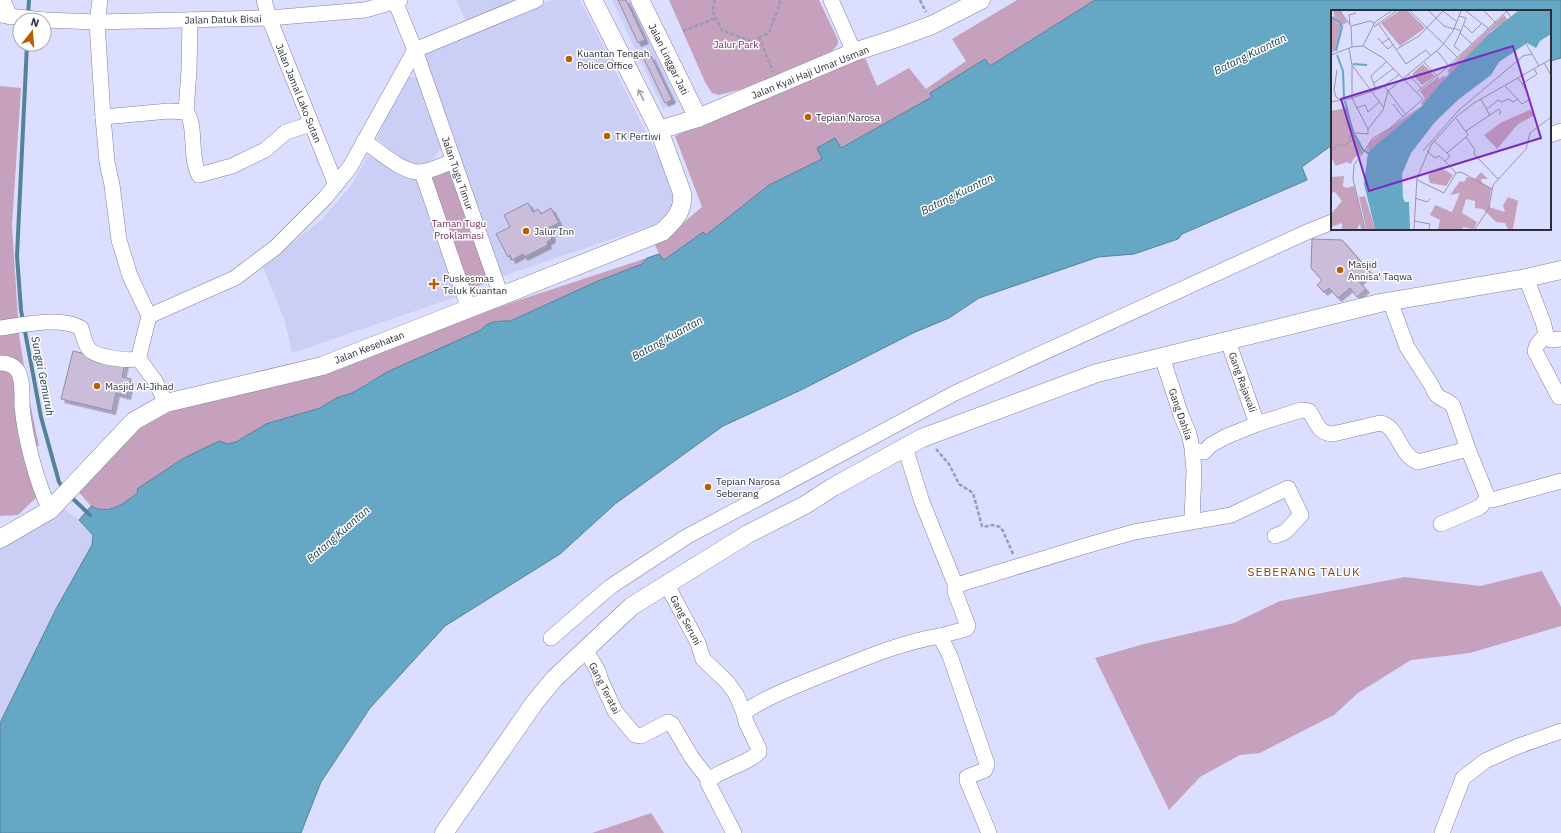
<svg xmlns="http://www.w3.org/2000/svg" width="1561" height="833" viewBox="0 0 1561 833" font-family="'IBM Plex Sans',sans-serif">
  <defs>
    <filter id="shadow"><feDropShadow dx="3.5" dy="3.5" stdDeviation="0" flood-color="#0004"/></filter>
  </defs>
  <rect width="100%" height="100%" fill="#dbdefe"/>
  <g fill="#cccff5">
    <polygon points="456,0 521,0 466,21"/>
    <polygon points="552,0 580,0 677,194 670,211 659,222 653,225 500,277 425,57 428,49 436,45"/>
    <polygon points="612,0 630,0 678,102 663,108"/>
    <polygon points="407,77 415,77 418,79 444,146 429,163 412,165 399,159 377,138 401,82"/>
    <polygon points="368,156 424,184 462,295 292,353 285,321 263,267 322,219 350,187"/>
    <polygon points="63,508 79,520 93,535 92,545 56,609 0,723 0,546"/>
  </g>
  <g fill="#c6a1bd">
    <polygon points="669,0 819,0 838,40 838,44 832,51 742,89 719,95 712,93 705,82"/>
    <polygon points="1017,0 1095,0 990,66 985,59 933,97 840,148 834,138 818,148 823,159 769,185 705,236 703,232 664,260 659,254 654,242 676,229 702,207 675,136 768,94 861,55 866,60 877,86 909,68 926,89 966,61 952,39"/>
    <polygon points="0,86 21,88 12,225 19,335 30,403 39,446 24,447 37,497 18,515 0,516"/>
    <polygon points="454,167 493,281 465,290 426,177"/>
    <path d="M 647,258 L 642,264 L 598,281 L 509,321 L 497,321 L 481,330 L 367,383 L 352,393 L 335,398 L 320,408 L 266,424 L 236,442 L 228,444 L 219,441 C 188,455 165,470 138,489 L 138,492 L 125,504 L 114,508 L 98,510 L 91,506 L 77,490 L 139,429 L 183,405 L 474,315 Z"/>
    <polygon points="1542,571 1561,607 1561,626 1470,653 1411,660 1358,693 1334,715 1260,753 1240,755 1200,777 1169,810 1095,658 1144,644 1234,623 1280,601 1405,577 1480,586"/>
    <polygon points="651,813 664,833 592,833"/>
  </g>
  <path fill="#66a7c5" stroke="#55829b" d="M 1095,0 L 1561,0 L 1561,58 L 1550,61 L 1550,11 L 1332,11 L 1332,145 L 1302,167 L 1307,180 L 1182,234 L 1178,239 L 1134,254 L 1098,257 L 979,298 L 949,318 L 913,333 L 801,390 L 723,426 L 615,504 L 560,554 L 445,626 L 370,708 L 321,782 L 301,833 L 0,833 L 0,723 L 56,609 L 92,545 L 93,535 L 79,520 L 91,506 C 108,516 126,503 138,492 L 137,489 L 184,458 L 219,441 L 228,444 L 236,442 L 266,424 L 320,408 L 336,398 L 352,393 L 387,372 L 481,330 C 488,321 498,321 510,321 L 598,281 L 642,264 L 647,258 L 659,254 L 664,260 L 703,232 L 706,235 L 769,185 L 822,159 L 817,148 L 835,138 L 841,148 L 932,97 L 930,93 L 985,59 L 990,66 Z"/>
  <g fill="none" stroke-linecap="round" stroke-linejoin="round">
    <g stroke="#55829b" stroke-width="4">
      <polyline points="28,16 29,0"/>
      <polyline points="27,44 17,256 21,310 41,417 59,482 63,488"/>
      <polyline points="69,495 90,515"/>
    </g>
  </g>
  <g fill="#cbbcd9" stroke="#988aa6" filter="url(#shadow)">
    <polygon points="618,0 626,0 645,40 638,43"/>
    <polygon points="651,56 672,100 665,103 644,59"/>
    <polygon points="528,203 533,212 538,209 541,214 551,208 559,223 548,228 552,236 551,236 552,239 547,242 548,245 524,257 523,254 512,260 510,255 508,257 496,234 510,227 504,215"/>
    <polygon points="1312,239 1342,240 1370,272 1359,282 1366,289 1357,297 1350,288 1338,298 1329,288 1324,292 1317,285 1322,280 1311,268"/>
    <polygon points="73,351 125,363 122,377 131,379 127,396 116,393 112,411 61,399"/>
  </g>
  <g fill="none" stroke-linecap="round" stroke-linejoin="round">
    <g stroke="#80829f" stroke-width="16">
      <g id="minor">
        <polyline points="3,0 10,17"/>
        <polyline points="264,0 269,18 336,185"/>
        <polyline points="831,0 854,52"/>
        <polyline points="395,1 415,50 501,296"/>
        <polyline points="0,15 44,20"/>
        <polyline points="44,20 97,22 269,18 365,10 400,0"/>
        <polyline points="186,112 189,70 190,20"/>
        <path d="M 103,117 L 169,111 L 186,112 C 197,123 189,157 199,175 L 232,166 L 265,150 L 286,132 L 311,124"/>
        <polyline points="1550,135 1561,131"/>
        <path d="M 364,141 C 379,151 402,173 421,172 C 431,171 444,164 454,161"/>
        <polyline points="422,172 469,309"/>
        <polyline points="1526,278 1543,322 1546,334 1537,345 1535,351 1559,397"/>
        <path d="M 1390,301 L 1407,347 L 1432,386 C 1438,403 1445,396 1453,406 L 1468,449 L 1488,498 L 1492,500 L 1561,481"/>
        <polyline points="149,316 235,278 276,247 325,198 350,167 415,50 536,0"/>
        <path d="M 0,328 C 23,325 60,316 81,328 C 83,334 84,343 89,349 C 95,357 126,361 136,359 L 139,356 L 149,316 L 130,276 L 119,240 L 112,185 L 107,162 L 103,117 L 97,22 L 100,0"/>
        <polyline points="1545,337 1551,340 1561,339"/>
        <polyline points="1228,341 1257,424"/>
        <polyline points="1162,357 1181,415 1189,434 1192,448 1194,471 1192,521"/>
        <polyline points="138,358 155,381 166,403"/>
        <path d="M 0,363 C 6,363 13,365 17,370 C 23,377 22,397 22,406 C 25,438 36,481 50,510"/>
        <polyline points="905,447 922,502 956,586"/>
        <path d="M 1193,451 L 1204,452 L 1211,445 L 1225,437 L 1257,424 L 1301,410 L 1309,411 C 1317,422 1317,433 1333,434 L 1380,423 C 1399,426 1398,454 1418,462 L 1468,449"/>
        <polyline points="1441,524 1480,507 1488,498"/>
        <polyline points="667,585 698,643 703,659 727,682 736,694 744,713"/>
        <polyline points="940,636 966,629 968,626 955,592 955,588 957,585 1085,546 1134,532 1231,515 1288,488 1301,515 1285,532 1275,536"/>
        <polyline points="551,638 610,587 686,537 955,393 1307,232 1332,222"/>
        <polyline points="585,649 598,671 601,681 615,711 635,735 641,736 668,722 672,724 692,758 709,780"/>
        <path d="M 734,833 L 708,783 C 712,772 749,764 759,752 L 759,749 L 746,722 L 744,713 C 761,699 795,686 815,678 C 856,662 897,643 940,636 L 950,656 L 987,764 L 985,770 L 967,777 L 967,780 L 989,833"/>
        <polyline points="1442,833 1463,778 1485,761 1516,747 1561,731"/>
      </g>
    </g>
    <g stroke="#80829f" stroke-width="19">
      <g id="tertiary">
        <polyline points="640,0 698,118"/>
        <polyline points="659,130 698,118 854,52 894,39 932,25 981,0"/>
        <path d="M 0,539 L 50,510 L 134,421 L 166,403 L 322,366 L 501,296 L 662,232 C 674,221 684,211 682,193 L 659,130 L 593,0"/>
        <polyline points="444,833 535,702 555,678 632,606 748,534 805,505 833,487 922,438 1097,373 1380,303 1526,278 1561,270"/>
      </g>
    </g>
    <g stroke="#999cb4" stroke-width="2.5" stroke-dasharray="4 2" stroke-linecap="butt">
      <polyline points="715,0 712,10 722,30 750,41 769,33 780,3 779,0"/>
      <polyline points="920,0 926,12"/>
      <polyline points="683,31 716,18"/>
      <polyline points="759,37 773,72"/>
      <polyline points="936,449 949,464 959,484 973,493 982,526 984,527 992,525 1000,527 1003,531 1013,554"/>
    </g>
    <use href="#minor" stroke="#fff" stroke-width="15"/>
    <use href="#tertiary" stroke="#fff" stroke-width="18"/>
  </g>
  <defs><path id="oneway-shaft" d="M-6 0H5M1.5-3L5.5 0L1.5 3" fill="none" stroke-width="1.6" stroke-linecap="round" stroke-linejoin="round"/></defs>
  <use stroke="#a0a0a6" href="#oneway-shaft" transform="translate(641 95) rotate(-117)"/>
  <g fill="#b95e01" stroke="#fff" stroke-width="1.5">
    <circle cx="569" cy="59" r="4"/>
    <circle cx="808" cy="117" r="4"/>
    <circle cx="607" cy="136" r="4"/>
    <circle cx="526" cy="231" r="4"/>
    <circle cx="1340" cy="270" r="4"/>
    <path d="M432 278h4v4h4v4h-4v4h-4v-4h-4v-4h4z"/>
    <circle cx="97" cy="386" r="4"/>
    <circle cx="708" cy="487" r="4"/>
  </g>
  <g text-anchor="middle" stroke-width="3" stroke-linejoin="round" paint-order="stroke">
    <g font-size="10" fill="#2c2d39" stroke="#fff">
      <text transform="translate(223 19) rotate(-1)" y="4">Jalan Datuk Bisai</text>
      <text transform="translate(669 59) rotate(64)" y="4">Jalan Linggar Jati</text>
      <text transform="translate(810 72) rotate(-22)" y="4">Jalan Kyai Haji Umar Usman</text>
      <text transform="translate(299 93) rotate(68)" y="4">Jalan Jamal Lako Sutan</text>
      <text transform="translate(458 173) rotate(71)" y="4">Jalan Tugu Timur</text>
      <text transform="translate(369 347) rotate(-21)" y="4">Jalan Kesehatan</text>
      <text transform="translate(1243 382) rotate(70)" y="4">Gang Rajawali</text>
      <text transform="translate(1181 414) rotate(71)" y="4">Gang Dahlia</text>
      <text transform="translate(686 620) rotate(62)" y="4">Gang Seruni</text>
      <text transform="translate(605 688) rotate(63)" y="4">Gang Teratai</text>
    </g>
    <g font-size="10" fill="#6b2e60" stroke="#fff">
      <text x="736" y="48">Jalur Park</text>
      <text x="459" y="227">Taman Tugu<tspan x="459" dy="12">Proklamasi</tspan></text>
    </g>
    <g font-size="10" fill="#2c2d39" stroke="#fff" text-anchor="start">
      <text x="577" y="57">Kuantan Tengah<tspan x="577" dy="12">Police Office</tspan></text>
      <text x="816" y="121">Tepian Narosa</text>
      <text x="615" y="140">TK Pertiwi</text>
      <text x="534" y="235">Jalur Inn</text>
      <text x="1348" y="268">Masjid<tspan x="1348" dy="12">Annisa' Taqwa</tspan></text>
      <text x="443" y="282">Puskesmas<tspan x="443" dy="12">Teluk Kuantan</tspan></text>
      <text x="105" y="390">Masjid Al-Jihad</text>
      <text x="716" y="485">Tepian Narosa<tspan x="716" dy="12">Seberang</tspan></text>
    </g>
    <g font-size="11" font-style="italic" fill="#153442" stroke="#fff">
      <text transform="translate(1250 54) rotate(-26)" y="4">Batang Kuantan</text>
      <text transform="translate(957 194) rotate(-26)" y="4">Batang Kuantan</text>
      <text transform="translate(667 338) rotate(-29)" y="4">Batang Kuantan</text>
      <text transform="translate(43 376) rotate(79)" y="4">Sungai Gemuruh</text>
      <text transform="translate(338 534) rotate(-41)" y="4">Batang Kuantan</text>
    </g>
    <g font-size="12" letter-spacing="1" fill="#814617" stroke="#fff">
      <text x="1304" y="576">SEBERANG TALUK</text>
    </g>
  </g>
  <g transform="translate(1331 10)">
    <rect width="220" height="220" fill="#dbdefe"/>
    <path d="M 2,1 L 10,1 L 16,12 L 12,15 L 0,8 L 0,6 L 4,7 ZM 68,1 L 77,1 L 94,18 L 69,36 L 50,13 ZM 173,5 L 177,10 L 159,22 L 159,24 L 105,78 L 92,95 L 90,94 L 94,88 L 89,81 L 107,67 L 109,69 L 112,66 L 115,67 L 118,63 L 116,61 L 131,44 ZM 0,9 L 10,16 L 8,32 L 4,41 L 0,43 ZM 92,54 L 104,66 L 91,75 L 81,64 ZM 90,96 L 40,140 L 35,141 L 39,132 ZM 15,98 L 31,143 L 23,148 L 20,154 L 16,152 L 5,156 L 0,147 L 0,101 ZM 199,100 L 204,105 L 187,114 L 166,139 L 153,125 L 171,112 ZM 109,157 L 122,165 L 115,176 L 99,173 L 97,165 ZM 150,162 L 157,169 L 150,169 L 151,173 L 160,178 L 158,197 L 174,202 L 172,195 L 177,187 L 187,191 L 182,219 L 177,219 L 174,213 L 165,212 L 152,199 L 144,198 L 144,191 L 135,189 L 131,203 L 146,212 L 143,219 L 132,217 L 131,219 L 107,219 L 109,210 L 99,205 L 104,195 L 121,202 L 129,183 L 119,185 L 129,171 L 133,172 L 136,167 L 144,169 ZM 13,166 L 12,176 L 15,178 L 23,176 L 34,219 L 30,219 L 29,214 L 26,219 L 11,219 L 11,213 L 0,217 L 0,204 L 11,191 L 3,181 L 0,185 L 0,167 ZM 34,186 L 44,219 L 35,219 L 28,187 Z" fill="#c6a1bd"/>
    <path d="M 187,1 L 220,1 L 220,24 L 209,31 L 205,38 L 196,33 L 168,52 L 160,65 L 128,89 L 104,112 L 80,143 L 71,164 L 72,188 L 74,192 L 78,192 L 79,219 L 44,219 L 33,174 L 37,142 L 92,95 L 105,78 L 159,23 Z" fill="#66a7c5"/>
    <path fill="none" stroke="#66a7c5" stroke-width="2" d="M 0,8 L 8,12 L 11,17 L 5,41M 6,45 L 12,61 L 13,88M 22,54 L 36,55M 14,91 L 22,123M 24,125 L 32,140 L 37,143"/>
    <path fill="none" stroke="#9597af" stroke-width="1" d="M 9,1 L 20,16 L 21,37M 79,1 L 127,48M 98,1 L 113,16 L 123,19M 112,1 L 126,12M 135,1 L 158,19M 153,1 L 165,13M 128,6 L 135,8 L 130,21M 47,13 L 75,54 L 95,40 L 100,46M 19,14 L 18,5 L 25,3M 133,15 L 141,23 L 151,13M 20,16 L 39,11 L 43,13M 43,17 L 65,1M 123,18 L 130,21 L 123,36 L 129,41M 129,23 L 141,34M 47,28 L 51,33 L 59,28M 51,33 L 57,39 L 63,34M 32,36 L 52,48 L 92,89 L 58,119 L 42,128 L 23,155 L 22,169 L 34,219M 18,38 L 21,55 L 53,98M 66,39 L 88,26 L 112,1M 106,41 L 118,56M 0,45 L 21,37 L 32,36 L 44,12 L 60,1M 93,52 L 106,66M 213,53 L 220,65M 21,55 L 21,88 L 37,119M 6,60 L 3,80 L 5,87 L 11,91M 77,64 L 91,79M 187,68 L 195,80M 43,73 L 63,58M 191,74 L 206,64 L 203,59M 173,75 L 191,94 L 199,89M 53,76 L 75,105M 45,80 L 40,66 L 56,51M 87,81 L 113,60 L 176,1 L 208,56M 150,89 L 159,106M 0,92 L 21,88 L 50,78 L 69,64M 62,94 L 72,107M 25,98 L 34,95 L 37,102 L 48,92M 156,99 L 167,90 L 171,92 L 177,89 L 182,92 L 187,89M 125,108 L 135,122M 135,127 L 137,125 L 135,121 L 168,99 L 170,102 L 168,105M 18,131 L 19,126 L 25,123 L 37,124 L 37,119 L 52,100 L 57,81 L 109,38 L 122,21 L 130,1M 103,131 L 116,143M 0,141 L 7,135 L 14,135 L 23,129 L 32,144M 92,141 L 128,100 L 192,46 L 201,44M 96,141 L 104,148 L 108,146 L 114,151M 125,163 L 114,151 L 119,146 L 116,143 L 135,127 L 144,140 L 143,144 L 167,169M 125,163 L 130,162 L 161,179M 86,170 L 113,183 L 125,163M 84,188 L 96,192 L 99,189M 83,211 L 99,214 L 98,219M 83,219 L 86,168 L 100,135 L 126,106 L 143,93 L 220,49M 144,219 L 158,198 L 162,175 L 195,139 L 199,123 L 220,107"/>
    <path fill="#7b2cbf" fill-opacity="0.15" stroke="#7b2cbf" stroke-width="2" d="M 182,36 L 210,128 L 38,181 L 10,89 Z"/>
    <rect width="220" height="220" fill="none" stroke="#2c2d39" stroke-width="2"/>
  </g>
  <g transform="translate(32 32) rotate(17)"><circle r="19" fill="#ffffff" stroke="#ababb0"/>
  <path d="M0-3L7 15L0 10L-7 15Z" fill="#b95e01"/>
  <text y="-6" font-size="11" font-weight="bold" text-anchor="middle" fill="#2c2d39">N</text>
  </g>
</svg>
